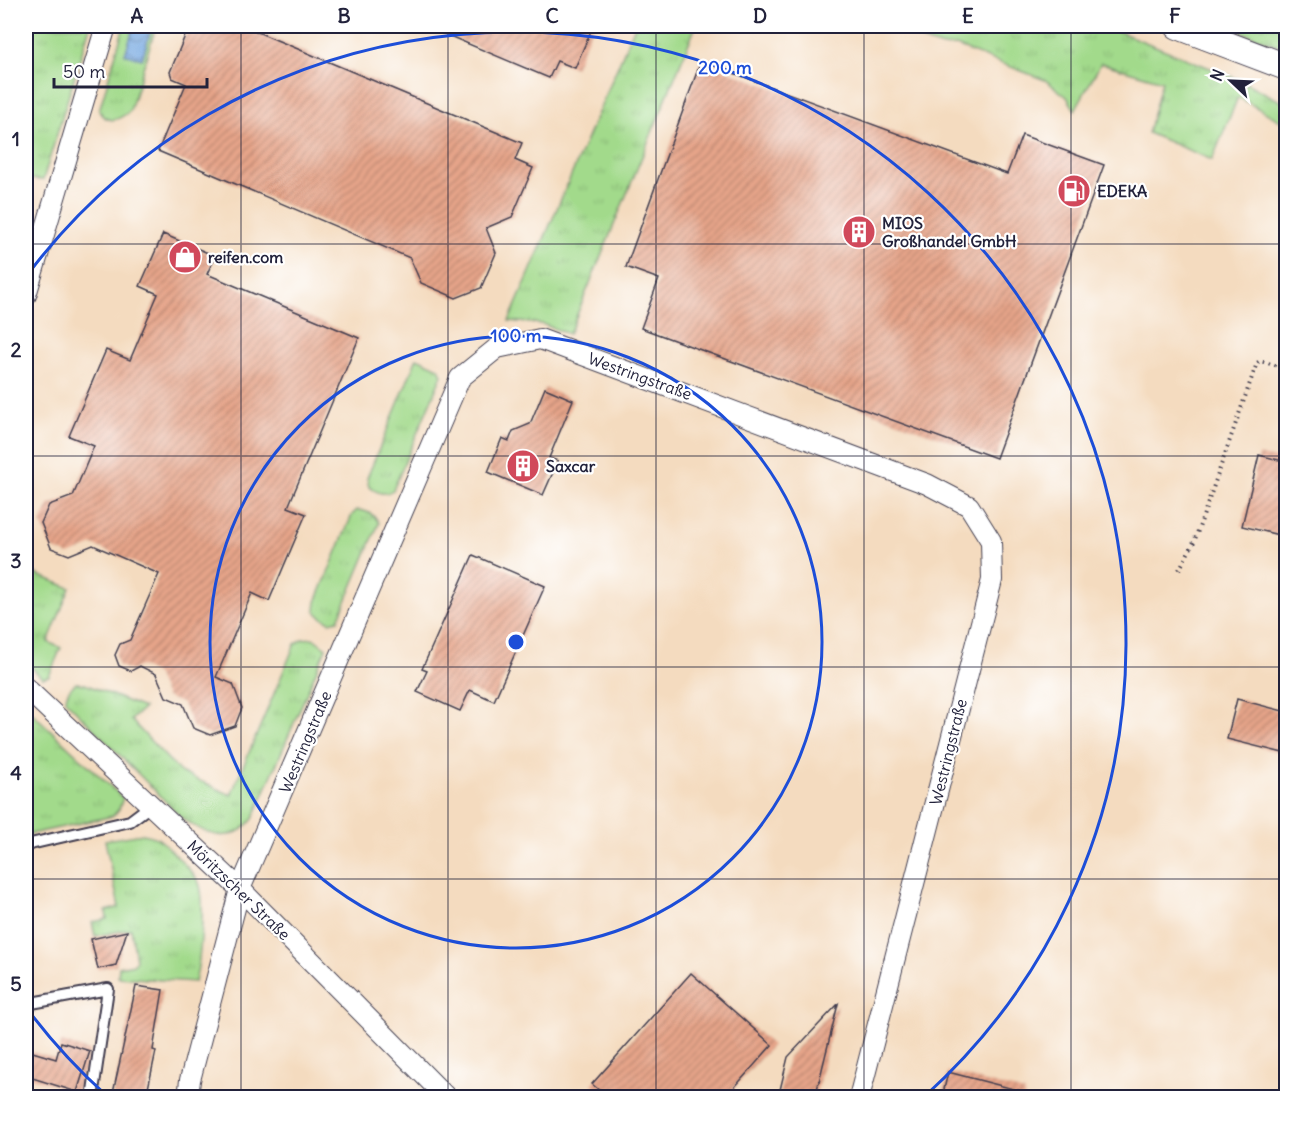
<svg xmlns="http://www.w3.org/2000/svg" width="1312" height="1123" viewBox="0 0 1312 1123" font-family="Delius,sans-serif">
  <defs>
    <pattern id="grass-tufts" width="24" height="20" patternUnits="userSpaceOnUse" patternTransform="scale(1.5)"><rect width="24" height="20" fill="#a2da8b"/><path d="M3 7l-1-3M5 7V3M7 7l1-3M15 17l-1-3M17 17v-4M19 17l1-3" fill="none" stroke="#8bbb79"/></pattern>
    <pattern id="water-waves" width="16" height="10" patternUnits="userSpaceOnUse" patternTransform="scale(1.5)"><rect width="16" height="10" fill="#74a7e0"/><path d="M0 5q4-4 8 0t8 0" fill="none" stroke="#5f88b7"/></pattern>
    <pattern id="building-hatch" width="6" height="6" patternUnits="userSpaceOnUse" patternTransform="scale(1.5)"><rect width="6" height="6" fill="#e6a489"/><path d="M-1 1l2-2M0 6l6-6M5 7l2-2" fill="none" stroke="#ba8571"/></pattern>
  </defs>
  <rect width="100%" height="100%" fill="#fff"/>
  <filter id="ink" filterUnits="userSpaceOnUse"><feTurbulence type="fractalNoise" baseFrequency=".0167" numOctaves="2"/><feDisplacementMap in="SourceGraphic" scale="12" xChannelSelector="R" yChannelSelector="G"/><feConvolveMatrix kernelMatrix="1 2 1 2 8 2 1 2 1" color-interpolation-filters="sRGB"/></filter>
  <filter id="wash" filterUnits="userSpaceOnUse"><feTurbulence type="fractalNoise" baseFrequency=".008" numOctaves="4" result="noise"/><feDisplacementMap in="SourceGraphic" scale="24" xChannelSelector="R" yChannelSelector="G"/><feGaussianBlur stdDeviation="1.35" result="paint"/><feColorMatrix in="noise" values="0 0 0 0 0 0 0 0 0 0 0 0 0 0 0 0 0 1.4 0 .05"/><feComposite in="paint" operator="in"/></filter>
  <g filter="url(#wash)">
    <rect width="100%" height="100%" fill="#f4dbbf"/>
    <g fill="url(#grass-tufts)" stroke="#627e63" stroke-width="1.5">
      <polygon points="26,26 90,26 43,180 26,179"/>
      <path d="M 124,26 L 134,26 L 126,53 L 142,59 L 152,26 L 156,26 L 130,111 C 119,120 108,125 99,111 Z"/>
      <polygon points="635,26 692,26 695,28 569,334 542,324 509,321"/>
      <polygon points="882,26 1105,26 1240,80 1286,104 1286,124 1238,97 1212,160 1148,133 1162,81 1101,63 1075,110 1067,97 1045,80 956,46 942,47"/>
      <polygon points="1225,26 1286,26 1286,48 1283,47"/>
      <path d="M 417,358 L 439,368 L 442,375 L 393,490 C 384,496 378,493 369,487 L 367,478 Z"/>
      <path d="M 357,510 C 368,511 374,514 379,523 L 338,620 L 330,622 L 321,617 L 315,610 L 316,602 L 352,515 Z"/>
      <polygon points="26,570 70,588 48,642 61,648 49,676 42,678 26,662"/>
      <path d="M 313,638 L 326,648 L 253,819 C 230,846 208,836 182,818 L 66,701 C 66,692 70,688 76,683 L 85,684 L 144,708 L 131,720 L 180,772 L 231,795 L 295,644 L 303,639 Z"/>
      <polygon points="26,707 123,798 119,809 113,816 26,835"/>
      <path d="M 143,834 C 148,835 153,836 157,838 C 165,843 195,874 199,883 C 206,901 200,962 195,982 L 118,977 L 119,967 L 134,964 L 136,960 L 131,929 L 95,936 L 92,922 L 107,919 L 106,911 L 119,907 L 105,840 Z"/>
    </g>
    <polygon fill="url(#water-waves)" stroke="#4b648e" stroke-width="1.5" points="134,26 152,26 142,59 125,54"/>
    <g id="blocks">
      <g fill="url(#building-hatch)">
        <polygon points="189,26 196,26 208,31 211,26 243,26 522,143 515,160 533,168 512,217 486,228 496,253 481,288 456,298 421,283 410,258 158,151 186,84 172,78 170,72"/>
        <polygon points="426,26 593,26 575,68 557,61 549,78"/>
        <polygon points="701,61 1007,174 1022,135 1104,165 996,458 641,328 659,279 626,267"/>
        <polygon points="163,234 215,256 207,274 359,338 288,507 306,514 269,601 252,593 216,677 233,684 242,708 235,726 210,735 193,728 183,704 166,697 156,674 140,666 131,671 119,666 115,655 120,644 130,640 159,574 93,545 69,555 51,548 41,523 49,505 73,496 94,446 69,436 106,350 130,360 158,294 140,286"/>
        <polygon points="545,388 573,400 549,458 558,461 543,495 488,472 502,438 509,441 513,431 530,424"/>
        <polygon points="1259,455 1287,462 1287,537 1242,526"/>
        <polygon points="473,555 545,586 494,701 470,690 460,711 417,692 427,671 422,669"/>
        <polygon points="1237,699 1287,712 1287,754 1227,739"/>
        <polygon points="127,931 116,965 98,969 91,939"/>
        <polygon points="691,973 772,1045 725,1098 608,1098 592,1084"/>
        <polygon points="136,986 163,990 153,1050 156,1051 146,1098 112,1098"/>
        <polygon points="838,1004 815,1098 778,1098 788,1057"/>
        <polygon points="61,1042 90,1051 77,1092 26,1076 26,1050 56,1059"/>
        <polygon points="948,1072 1025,1092 1024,1098 942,1098"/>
      </g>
    </g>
  </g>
  <g filter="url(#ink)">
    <use href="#blocks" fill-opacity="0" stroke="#423e4f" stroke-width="1.5"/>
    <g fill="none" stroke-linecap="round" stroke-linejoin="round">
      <g stroke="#423e4f" stroke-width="14">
        <g id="service">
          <polyline points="26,845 130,821 150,806"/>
          <polyline points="26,1004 108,989 92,1098"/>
        </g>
      </g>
      <g stroke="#423e4f" stroke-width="22">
        <g id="minor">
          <polyline points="26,295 106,26"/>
          <polyline points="26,688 240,889 447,1098"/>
          <polyline points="188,1098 190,1080 240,889 460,378 497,348 540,339 927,484 969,506 991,541 992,580 859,1098"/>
        </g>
      </g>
      <g stroke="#423e4f" stroke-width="28">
        <polyline id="tertiary" points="1178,26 1286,67"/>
      </g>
      <polyline stroke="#423e4f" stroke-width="4" stroke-dasharray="1.5 4.5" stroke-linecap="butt" points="1179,570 1194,542 1257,363 1260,361 1286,368"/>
      <use href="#service" stroke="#fff" stroke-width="10"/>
      <use href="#minor" stroke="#fff" stroke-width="20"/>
      <use href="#tertiary" stroke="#fff" stroke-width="26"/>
    </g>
  </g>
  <path fill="none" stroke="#22223b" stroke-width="1.5" stroke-opacity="0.55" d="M 241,26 L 241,1098M 448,26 L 448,1098M 656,26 L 656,1098M 864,26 L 864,1098M 1071,26 L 1071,1098M 26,244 L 1286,244M 26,456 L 1286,456M 26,667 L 1286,667M 26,879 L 1286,879"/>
  <g fill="none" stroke="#1d4ed8" stroke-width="3">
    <circle cx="516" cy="642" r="306"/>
    <path d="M107 1096A611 611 0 0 1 28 1010M28 274A611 611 0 1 1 925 1096"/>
  </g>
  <defs>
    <g id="fuel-disc" transform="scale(1.725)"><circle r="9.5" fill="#d1495b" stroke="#fff"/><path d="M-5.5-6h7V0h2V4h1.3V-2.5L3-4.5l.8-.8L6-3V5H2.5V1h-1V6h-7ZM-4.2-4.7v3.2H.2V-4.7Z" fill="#fff"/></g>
    <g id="building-disc" transform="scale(1.725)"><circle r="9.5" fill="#d1495b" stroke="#fff"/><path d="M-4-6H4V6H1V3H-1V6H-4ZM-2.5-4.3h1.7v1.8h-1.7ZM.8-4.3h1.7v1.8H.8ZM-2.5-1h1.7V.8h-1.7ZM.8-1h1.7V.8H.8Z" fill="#fff"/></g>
    <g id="shop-disc" transform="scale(1.725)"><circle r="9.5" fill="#d1495b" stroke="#fff"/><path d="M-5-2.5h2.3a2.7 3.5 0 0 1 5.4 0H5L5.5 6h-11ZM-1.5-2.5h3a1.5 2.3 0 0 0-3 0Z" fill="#fff"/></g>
  </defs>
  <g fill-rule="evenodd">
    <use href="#fuel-disc" x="1074" y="191"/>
    <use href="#building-disc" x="859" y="232"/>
    <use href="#shop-disc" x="185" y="257"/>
    <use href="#building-disc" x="523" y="466"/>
  </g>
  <g text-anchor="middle" stroke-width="4.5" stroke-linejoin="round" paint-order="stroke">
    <g font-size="16" font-weight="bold" fill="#22223b" stroke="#fff" text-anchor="start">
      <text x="1097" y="197">EDEKA</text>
      <text x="882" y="229">MIOS<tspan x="882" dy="18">Großhandel GmbH</tspan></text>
      <text x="208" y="263">reifen.com</text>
      <text x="546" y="472">Saxcar</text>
    </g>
    <g font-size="16" fill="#22223b" stroke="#fff">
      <text transform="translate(640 376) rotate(20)" y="6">Westringstraße</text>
      <text transform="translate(305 742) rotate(-67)" y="6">Westringstraße</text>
      <text transform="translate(948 752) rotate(-76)" y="6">Westringstraße</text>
      <text transform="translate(239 890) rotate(44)" y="6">Möritzscher Straße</text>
    </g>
  </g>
  <circle cx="516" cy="642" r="9" fill="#1d4ed8" stroke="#fff" stroke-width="3"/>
  <g font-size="18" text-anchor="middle" font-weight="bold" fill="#1d4ed8" stroke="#fff" stroke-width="4.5" stroke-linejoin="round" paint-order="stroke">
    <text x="725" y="74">200 m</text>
    <text x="516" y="342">100 m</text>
  </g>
  <rect width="1312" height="1123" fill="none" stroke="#fff" stroke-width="66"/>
  <g transform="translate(1231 81) rotate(293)" stroke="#ffffff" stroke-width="4.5" paint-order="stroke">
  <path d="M0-4.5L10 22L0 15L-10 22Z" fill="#22223b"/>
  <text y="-9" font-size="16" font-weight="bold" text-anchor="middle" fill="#22223b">N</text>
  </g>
  <path d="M54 78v9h153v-9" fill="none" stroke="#22223b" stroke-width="3"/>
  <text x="63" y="78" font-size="18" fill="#22223b" stroke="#ffffff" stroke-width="4.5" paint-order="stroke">50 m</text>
  <rect x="33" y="33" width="1246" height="1057" fill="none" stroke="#22223b" stroke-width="2"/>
  <g font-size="20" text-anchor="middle" font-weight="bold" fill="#22223b">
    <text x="137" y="23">A</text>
    <text x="344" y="23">B</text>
    <text x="552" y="23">C</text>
    <text x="760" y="23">D</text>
    <text x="968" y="23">E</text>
    <text x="1175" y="23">F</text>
    <text x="16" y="146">1</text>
    <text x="16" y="357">2</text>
    <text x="16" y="568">3</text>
    <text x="16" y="780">4</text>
    <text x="16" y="991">5</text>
  </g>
</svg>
